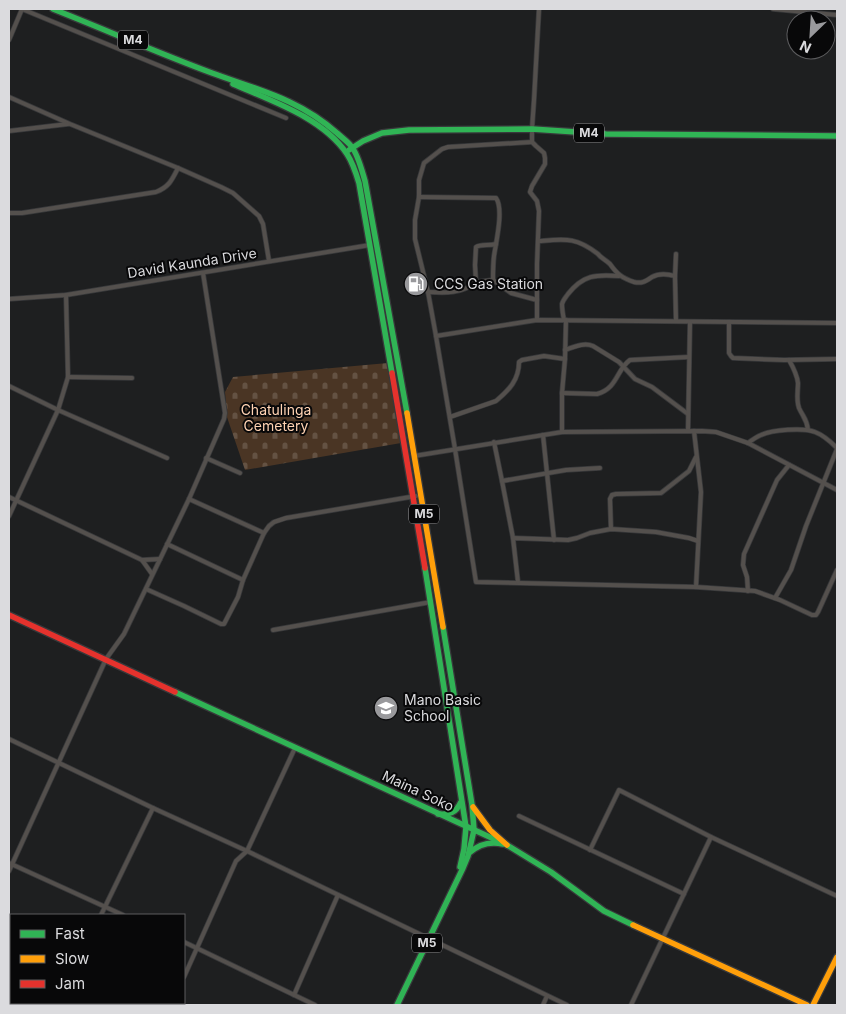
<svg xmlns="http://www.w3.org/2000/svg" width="846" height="1014" viewBox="0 0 846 1014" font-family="Inter,sans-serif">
  <defs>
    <pattern id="cemetery-stones" width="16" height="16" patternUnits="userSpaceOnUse" patternTransform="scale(1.25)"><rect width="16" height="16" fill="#4a3524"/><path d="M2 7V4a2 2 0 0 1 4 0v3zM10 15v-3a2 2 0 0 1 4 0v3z" fill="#645243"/></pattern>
  </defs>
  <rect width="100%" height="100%" fill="#1e1f20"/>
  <polygon fill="url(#cemetery-stones)" points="388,363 401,443 245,470 227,417 225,392 233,377"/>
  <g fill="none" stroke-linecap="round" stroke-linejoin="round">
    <g stroke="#38393b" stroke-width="5.5">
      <g id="street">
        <polyline points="22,9 286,118"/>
        <polyline points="773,9 837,15"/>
        <polyline points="9,40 22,9"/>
        <polyline points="9,97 70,124 178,168 221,187 233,193 259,216 263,224 269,261"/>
        <polyline points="9,131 68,124"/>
        <path d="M 419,197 L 496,198 C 504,209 496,242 494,256 C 493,264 493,272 493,280"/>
        <path d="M 9,213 L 22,213 L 156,192 C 169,187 172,180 178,168"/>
        <path d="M 539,241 C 566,239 576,237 598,254 C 601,258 606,260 610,264 C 617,274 622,278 634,282 C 642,284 646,281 652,277 C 659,273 668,274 675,276 L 676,321"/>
        <polyline points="675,276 676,254"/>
        <polyline points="476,282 493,280 511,293 537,300"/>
        <path d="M 428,292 C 445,293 462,294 476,282 L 475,265 L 476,247 C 481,244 489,246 496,244"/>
        <polyline points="9,299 66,295 370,245"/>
        <polyline points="537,320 537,264 539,211 537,201 530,192 532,186 545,164 545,158 544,153 536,146 532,142 532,129 534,100 539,9"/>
        <path d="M 564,320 C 563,315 562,309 562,304 C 563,300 566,297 568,294 C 583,275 596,274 619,276"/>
        <polyline points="729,322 729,353 731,356 733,358 784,360 837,359"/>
        <polyline points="837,323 537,320 436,336 455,449 476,582 696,587 755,591 780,600 812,615 816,615 818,612 837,570"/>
        <polyline points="436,336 428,292 415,239 415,220 419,197 419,180 424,163 442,149 448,147 532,142"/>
        <path d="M 565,350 C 574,347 584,342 593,346 L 619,362 L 635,379 L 652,387 L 688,414"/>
        <path d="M 789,360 C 793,367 797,374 798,383 C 798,391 796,400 799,408 C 803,417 807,419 808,430"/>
        <polyline points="68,377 132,378"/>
        <polyline points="9,386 58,410 167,458"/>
        <path d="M 562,393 L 597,394 C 618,388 616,370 630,360 L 689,357"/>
        <path d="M 450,417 L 496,401 C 509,390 519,380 519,362 L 522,360 L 544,356 L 565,359"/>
        <polyline points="688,431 690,322"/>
        <polyline points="694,431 701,492 696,587"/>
        <polyline points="562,432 562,393 565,359 566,320"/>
        <polyline points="543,435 554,540"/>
        <polyline points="494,442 502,481 513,538"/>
        <path d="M 748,443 C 752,440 756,437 761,435 C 772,430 803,427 815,432 C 823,435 831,442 837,448"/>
        <polyline points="414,456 562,432 702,431 716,432 748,443 837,490"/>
        <polyline points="206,458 240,473"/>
        <polyline points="502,481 566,470 600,468"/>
        <polyline points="9,497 142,560 160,559"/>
        <polyline points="189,499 264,533"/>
        <polyline points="9,516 58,410 68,377 66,295"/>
        <polyline points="611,529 610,499 612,495 616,494 661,493 689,471 696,457"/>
        <polyline points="167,544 243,580"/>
        <polyline points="142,560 152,574"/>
        <polyline points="518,582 513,538 568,540 577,538 590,533 611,529 656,532 689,538 698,541"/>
        <polyline points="146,589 184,606 221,624 224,624 238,597 243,580 264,533 269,526 274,522 286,518 416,496"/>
        <polyline points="748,591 747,577 743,565 744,554 777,480 789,465"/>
        <polyline points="775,598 791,570 806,526 837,449"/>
        <polyline points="273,630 431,602"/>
        <polyline points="9,739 153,808 247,851 567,1005"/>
        <polyline points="519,816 684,894"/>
        <polyline points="590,850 619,790 711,837 837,896"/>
        <polyline points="9,863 123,915"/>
        <polyline points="9,871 106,659 124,634 189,499 224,419 225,413 203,273"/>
        <polyline points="101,915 153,808"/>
        <polyline points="184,942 315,1005"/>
        <polyline points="184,977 236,861 247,851 295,748"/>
        <polyline points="294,995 338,895"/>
        <polyline points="61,1005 62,1003"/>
        <polyline points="171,1005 172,1003"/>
        <polyline points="543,1005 547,996"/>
        <polyline points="631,1005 711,837"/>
      </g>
    </g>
    <g stroke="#38393b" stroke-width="8">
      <g id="fast">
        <path d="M 53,9 C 106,30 158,53 212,73 C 258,90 299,99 337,133 C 341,137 347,141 351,146 C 358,154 362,171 365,181 L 407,413"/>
        <path d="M 233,84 C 272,101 323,118 347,154 C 353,163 356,173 359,183 L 392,373"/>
        <polyline points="349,150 363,141 382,133 409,130 532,129 606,134 837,136"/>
        <polyline points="425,568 466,827 464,849 460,867"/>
        <polyline points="175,692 507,845 551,872 604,911 633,925"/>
        <path d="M 438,814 C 449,815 456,813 461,802"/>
        <path d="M 469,853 C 479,844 490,841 503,844"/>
        <polyline points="9,987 11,988"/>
        <polyline points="397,1005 463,868 468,856 474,830 472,805 443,627"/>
      </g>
    </g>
    <g stroke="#38393b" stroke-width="8">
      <g id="slow">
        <polyline points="407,413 443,627"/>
        <polyline points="473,807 490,830 507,845"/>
        <polyline points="633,925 807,1005"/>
        <polyline points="42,1003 47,1005"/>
        <polyline points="813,1005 837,957"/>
      </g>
    </g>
    <g stroke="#38393b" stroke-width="8">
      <g id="jam">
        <polyline points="392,373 425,568"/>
        <polyline points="9,615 175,692"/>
      </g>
    </g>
    <use href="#street" stroke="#54504d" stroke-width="4"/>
    <use href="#fast" stroke="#30b455" stroke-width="5.5"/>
    <use href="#slow" stroke="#ff9f0a" stroke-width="5.5"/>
    <use href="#jam" stroke="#e5322d" stroke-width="5.5"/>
  </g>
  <defs>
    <g id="fuel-disc" transform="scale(1.25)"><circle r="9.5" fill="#99999c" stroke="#080809"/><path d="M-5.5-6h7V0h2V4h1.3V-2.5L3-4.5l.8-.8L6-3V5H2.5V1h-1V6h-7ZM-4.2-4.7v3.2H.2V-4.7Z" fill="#fff"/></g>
    <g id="school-disc" transform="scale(1.25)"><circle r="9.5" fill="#99999c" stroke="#080809"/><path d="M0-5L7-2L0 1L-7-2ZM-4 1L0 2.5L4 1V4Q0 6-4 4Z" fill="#fff"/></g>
  </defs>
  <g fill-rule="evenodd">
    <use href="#fuel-disc" x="416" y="284"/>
    <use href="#school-disc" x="386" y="708"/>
  </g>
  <g text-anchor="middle" stroke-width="4" stroke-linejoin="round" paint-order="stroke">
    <g fill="#080809" stroke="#9c9c9e" stroke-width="1">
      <rect x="118" y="30.5" width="30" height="19" rx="4"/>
      <rect x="574" y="123.5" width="30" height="19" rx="4"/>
      <rect x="409" y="504.5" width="30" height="19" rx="4"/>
      <rect x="412" y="933.5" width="30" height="19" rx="4"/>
    </g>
    <g font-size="12" font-weight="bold" fill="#dbdbde">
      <text x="133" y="44">M4</text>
      <text x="589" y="137">M4</text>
      <text x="424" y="518">M5</text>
      <text x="427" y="947">M5</text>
    </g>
    <g font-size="14" fill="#dbdbde" stroke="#080809">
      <text transform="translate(192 263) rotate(-9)" y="5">David Kaunda Drive</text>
      <text transform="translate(418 791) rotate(25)" y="5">Maina Soko</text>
    </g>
    <g font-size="14" fill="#dbdbde" stroke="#080809" text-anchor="start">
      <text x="434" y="289">CCS Gas Station</text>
      <text x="404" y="705">Mano Basic<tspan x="404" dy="16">School</tspan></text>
    </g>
    <g font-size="14" fill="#ffd3b3" stroke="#080809">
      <text x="276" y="415">Chatulinga<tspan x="276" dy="16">Cemetery</tspan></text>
    </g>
  </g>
  <rect width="846" height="1014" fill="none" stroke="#dbdbde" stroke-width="20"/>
  <rect x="10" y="914" width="175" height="90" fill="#080809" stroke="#5c5c5e"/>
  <rect x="20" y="930" width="25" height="8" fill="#30b455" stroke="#5c5c5e"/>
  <text x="55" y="939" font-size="15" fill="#dbdbde">Fast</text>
  <rect x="20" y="955" width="25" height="8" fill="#ff9f0a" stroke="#5c5c5e"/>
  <text x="55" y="964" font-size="15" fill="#dbdbde">Slow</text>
  <rect x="20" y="980" width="25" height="8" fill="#e5322d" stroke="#5c5c5e"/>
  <text x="55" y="989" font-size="15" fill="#dbdbde">Jam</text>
  <g transform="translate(811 35) rotate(205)"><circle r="24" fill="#080809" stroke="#5c5c5e"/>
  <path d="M0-4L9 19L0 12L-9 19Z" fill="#99999c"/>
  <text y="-8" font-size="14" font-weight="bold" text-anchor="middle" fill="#dbdbde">N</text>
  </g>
</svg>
